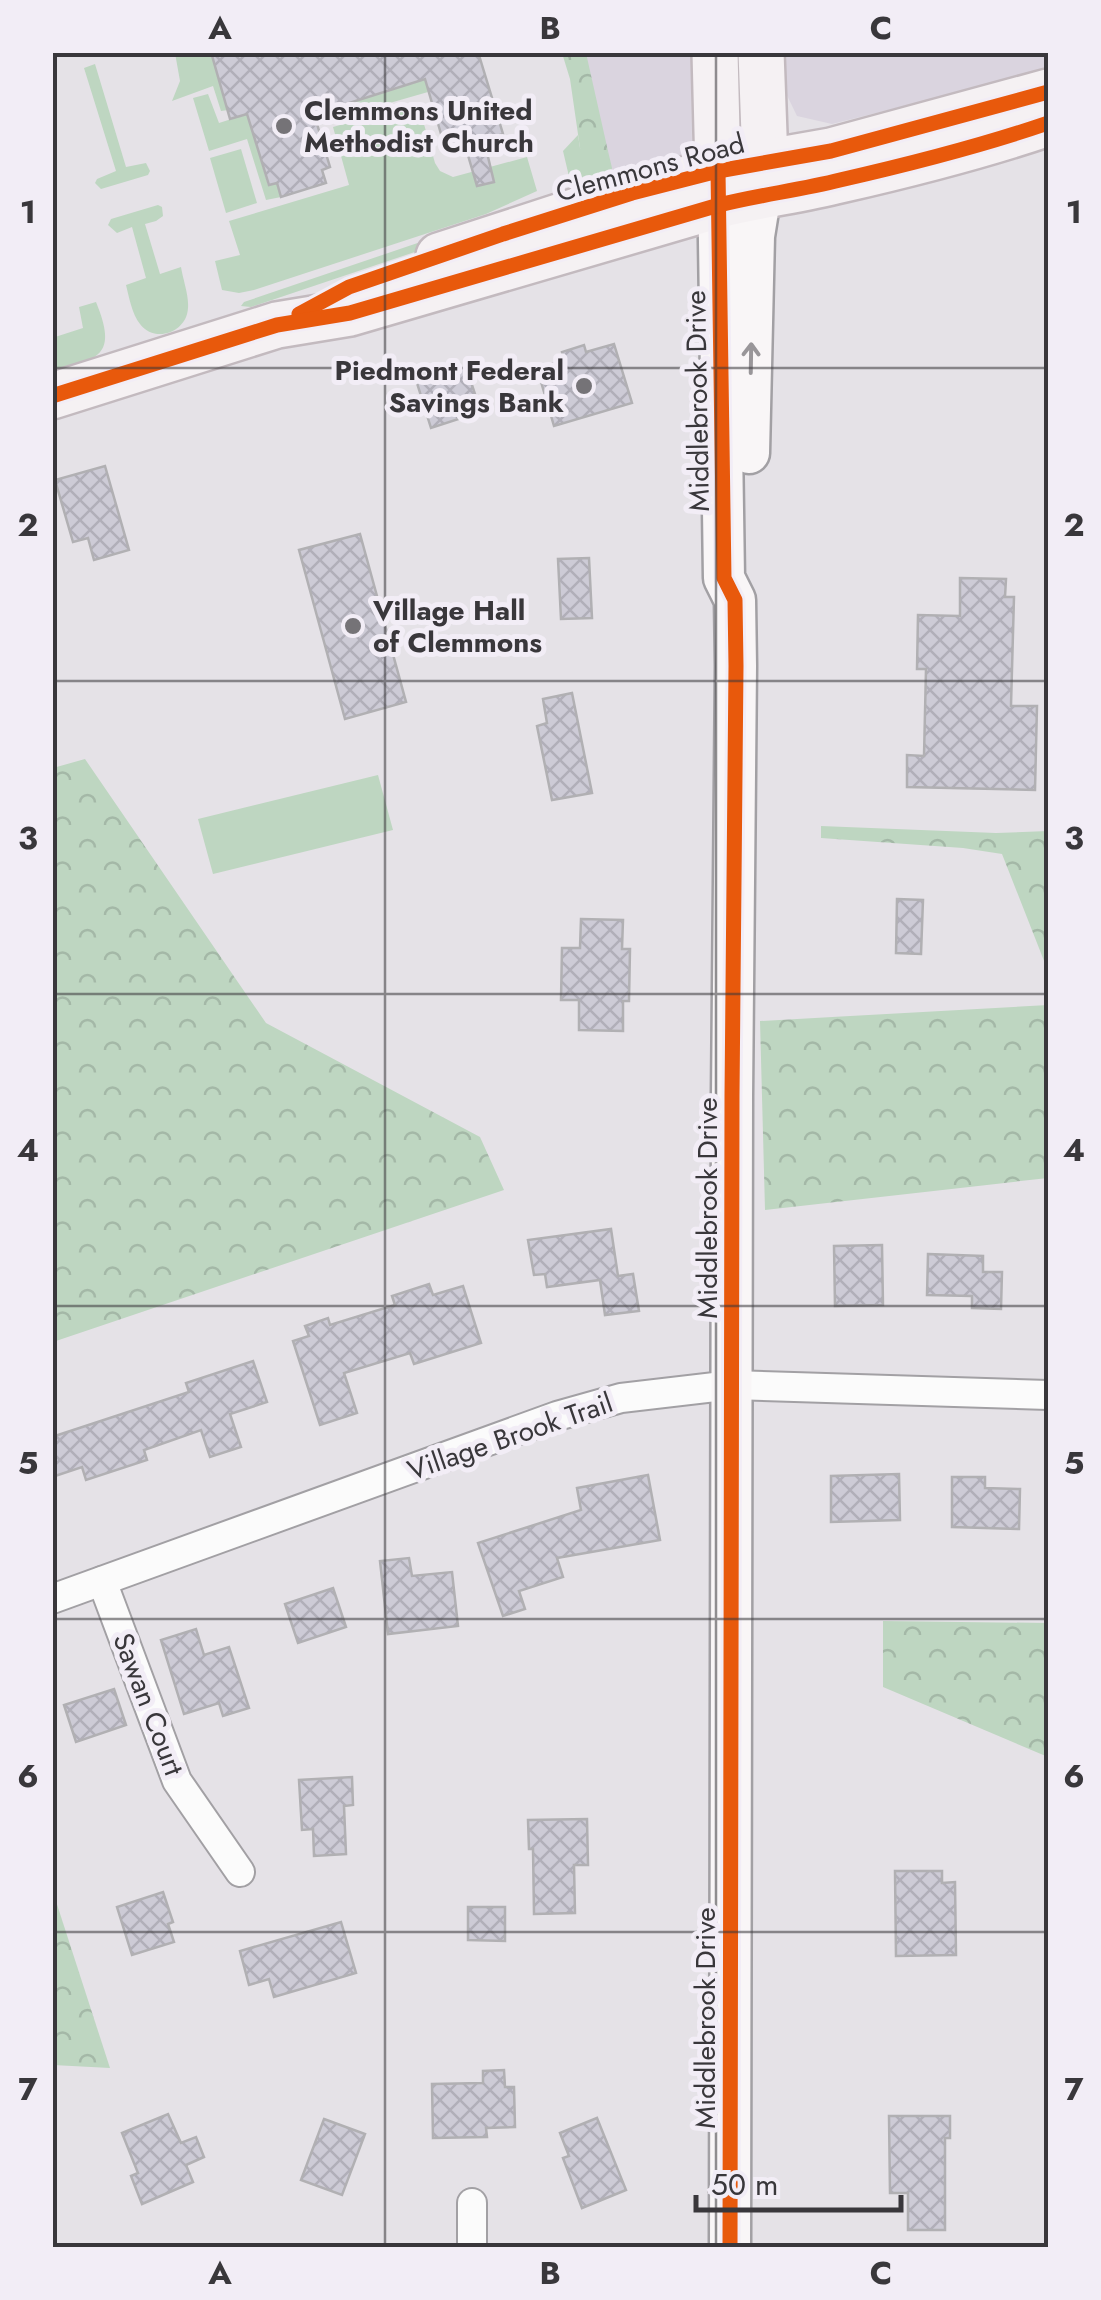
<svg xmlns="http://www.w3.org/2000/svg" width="1101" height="2300" viewBox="0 0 1101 2300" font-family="Jost,sans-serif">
  <defs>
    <pattern id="forest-crowns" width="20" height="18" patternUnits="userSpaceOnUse" patternTransform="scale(2.5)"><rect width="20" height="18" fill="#bed6c1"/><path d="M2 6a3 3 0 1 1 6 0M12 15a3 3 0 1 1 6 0" fill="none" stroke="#a4b8a7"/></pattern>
    <pattern id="building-cross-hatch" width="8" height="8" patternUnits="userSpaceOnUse" patternTransform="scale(2.5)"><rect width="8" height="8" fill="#cdcbd6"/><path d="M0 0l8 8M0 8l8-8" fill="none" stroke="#b1afb9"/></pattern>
  </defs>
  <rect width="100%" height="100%" fill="#e5e2e7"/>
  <g fill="#dad4df">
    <polygon points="573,53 691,53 692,142 685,161 600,181"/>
    <polygon points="779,53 1048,53 1048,70 832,124 797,116 781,83"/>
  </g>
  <g fill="#bed6c1">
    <polygon points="207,52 208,55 211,54 228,110 221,111 213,86 172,101 180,81 175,53"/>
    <polygon points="95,64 126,167 146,163 150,171 148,175 101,189 95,183 97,179 116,171 84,68"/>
    <polygon points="425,79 428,92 334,119 330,109"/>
    <polygon points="208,94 219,123 247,114 268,185 277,183 281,197 266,200 247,139 209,151 193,98"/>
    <polygon points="418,103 435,163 440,171 453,177 527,157 537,191 486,214 254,290 239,293 222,290 215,261 240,255 229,221 349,185 333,127"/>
    <polygon points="578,135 580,148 606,156 608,151 612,168 607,187 586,194 571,185 563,151"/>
    <polygon points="241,149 257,203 226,213 210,158"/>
    <path d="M 158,205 L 162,207 L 163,216 L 156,221 L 145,224 L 160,274 L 181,267 C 183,280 189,295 188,308 C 187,332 155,344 140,324 C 132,314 129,297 126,285 L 146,278 L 132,227 L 117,233 L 108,225 L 111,219 Z"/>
    <polygon points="500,215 513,219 275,299 251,307 241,306 244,302"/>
    <path d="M 96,302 C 118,356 99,358 53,373 L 52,338 L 83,328 L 79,307 Z"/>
    <polygon points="378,775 393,830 213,874 198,819"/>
  </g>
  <g fill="url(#forest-crowns)">
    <polygon points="562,53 586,53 608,151 607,156 589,156 580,148 570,79"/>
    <polygon points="85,759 266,1023 480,1137 504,1190 53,1342 53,768"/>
    <polygon points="821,826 996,833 1048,831 1048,971 1002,854 963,848 821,838"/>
    <polygon points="1048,1005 1048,1178 765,1210 760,1021"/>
    <polygon points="883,1621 1048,1623 1048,1757 883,1687"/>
    <polygon points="53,1892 110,2068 53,2065"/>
  </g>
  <g fill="url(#building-cross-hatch)" stroke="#b1b0b3" stroke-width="2.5">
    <polygon points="211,52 478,52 503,134 484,140 494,182 477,186 465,145 446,151 425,79 314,114 330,167 322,170 326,183 281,197 277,183 269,185 247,114 230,119"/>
    <polygon points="614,344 632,403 554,426 537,368 564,360 562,352 584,345 586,352"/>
    <polygon points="466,367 477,400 473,402 477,413 431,428 417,383"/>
    <polygon points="105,466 129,550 94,560 88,538 73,542 55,480"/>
    <polygon points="360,534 406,702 345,719 299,550"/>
    <polygon points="589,558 592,618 561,619 558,559"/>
    <polygon points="960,578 1006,579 1005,597 1014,597 1011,706 1037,706 1035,790 907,787 907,755 924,756 926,669 917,669 918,615 960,616"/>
    <polygon points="572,693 592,793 552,800 537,726 547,723 543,699"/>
    <polygon points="897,899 923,900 921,954 896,953"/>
    <polygon points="581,919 623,920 622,949 630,949 629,1001 623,1001 623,1031 579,1030 579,1000 561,1000 562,948 580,948"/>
    <polygon points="611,1229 618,1276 633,1274 639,1311 605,1315 600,1280 547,1287 545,1274 534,1275 528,1240"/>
    <polygon points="882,1245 883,1305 835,1306 834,1246"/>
    <polygon points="928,1254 983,1256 983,1272 1002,1272 1001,1309 972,1308 972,1296 927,1295"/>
    <polygon points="429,1284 433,1295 463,1286 481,1343 414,1364 410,1353 344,1373 357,1413 320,1425 293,1341 309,1336 305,1326 328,1318 330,1325 395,1305 392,1296"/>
    <polygon points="253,1361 267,1402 230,1414 241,1447 210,1457 201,1430 144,1450 147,1460 86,1480 82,1467 52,1477 52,1437 189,1392 186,1383"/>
    <polygon points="899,1474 900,1520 831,1522 831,1476"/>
    <polygon points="648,1475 660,1540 557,1558 563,1577 519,1591 525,1609 503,1616 478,1543 581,1510 577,1488"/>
    <polygon points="952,1477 985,1477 985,1488 1020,1489 1019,1529 952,1527"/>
    <polygon points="409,1558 412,1576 452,1572 458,1626 388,1634 380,1561"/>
    <polygon points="333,1588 346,1627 298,1643 285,1604"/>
    <polygon points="196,1629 204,1655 229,1647 249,1708 223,1716 219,1703 184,1714 161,1640"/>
    <polygon points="114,1689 126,1725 76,1742 64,1705"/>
    <polygon points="352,1777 353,1805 344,1806 346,1854 314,1856 313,1829 302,1830 299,1780"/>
    <polygon points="587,1819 588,1865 574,1865 575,1913 534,1914 533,1849 529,1849 528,1820"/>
    <polygon points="895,1871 942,1871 942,1883 955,1882 956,1955 896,1956"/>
    <polygon points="163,1892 173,1922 168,1924 174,1942 132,1955 117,1907"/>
    <polygon points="468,1907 505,1907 505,1941 468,1940"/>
    <polygon points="341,1922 356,1973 274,1997 269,1979 249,1985 240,1951"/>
    <polygon points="504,2070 505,2087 514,2087 515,2127 486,2128 487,2137 433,2138 432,2084 483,2083 483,2071"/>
    <polygon points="168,2114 181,2143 196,2137 204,2157 186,2165 193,2182 142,2204 131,2176 138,2173 122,2133"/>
    <polygon points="889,2116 950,2116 950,2138 945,2138 945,2230 908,2230 908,2193 890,2193"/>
    <polygon points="597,2118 626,2190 582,2208 563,2158 569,2156 560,2133"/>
    <polygon points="324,2119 365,2134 342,2195 301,2180"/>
  </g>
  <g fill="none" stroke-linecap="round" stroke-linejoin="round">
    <g stroke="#a2a0a4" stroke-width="32">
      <g id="street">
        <polyline points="102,1581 177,1781 240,1872"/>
        <polyline points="52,1599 557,1416 621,1398 732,1385 1048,1395"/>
        <polyline points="472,2203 472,2248"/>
      </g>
    </g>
    <g stroke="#a2a0a4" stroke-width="45">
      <g id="secondary">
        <polyline points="718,174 724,578 735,600 736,666 732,1096 730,2248"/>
        <polyline points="749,453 754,236 765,167"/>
      </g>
    </g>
    <g stroke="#c3babf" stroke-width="50">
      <g id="primary">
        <polyline points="715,52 718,171"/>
        <polyline points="761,52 765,162"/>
        <polyline points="439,256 632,193 718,171 831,151 1048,92"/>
        <path d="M 52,396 L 277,325 L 350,313 L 719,205 C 759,195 800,190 840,180 C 910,164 981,146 1048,123"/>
      </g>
    </g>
    <use href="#street" stroke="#fbfbfb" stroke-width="28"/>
    <use href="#secondary" stroke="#f9f6f7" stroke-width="40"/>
    <use href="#primary" stroke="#f5f1f3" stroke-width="45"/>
    <g stroke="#f2edf6" stroke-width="21">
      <g id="cycleway">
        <polyline points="718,171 724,578 735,600 736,666 732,1096 730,2248"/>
        <polyline points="299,314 349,287 503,234 632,193 718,171 831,151 1048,92"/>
        <path d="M 52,396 L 277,325 L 350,313 L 719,205 C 759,195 800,190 840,180 C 910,164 981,146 1048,123"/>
      </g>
    </g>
    <use href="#cycleway" stroke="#e8590c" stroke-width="15"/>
  </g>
  <defs><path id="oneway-shaft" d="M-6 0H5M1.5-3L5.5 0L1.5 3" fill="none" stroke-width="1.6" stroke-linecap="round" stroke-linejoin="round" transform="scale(2.5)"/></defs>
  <use stroke="#999699" href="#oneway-shaft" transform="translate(751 358) rotate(-89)"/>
  <path fill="none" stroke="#39373b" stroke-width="2.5" stroke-opacity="0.55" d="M 385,52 L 385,2248M 716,52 L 716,2248M 52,368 L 1048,368M 52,681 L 1048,681M 52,994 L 1048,994M 52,1306 L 1048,1306M 52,1619 L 1048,1619M 52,1932 L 1048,1932"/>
  <g fill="#757377" stroke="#f2edf6" stroke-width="4">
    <circle cx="284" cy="126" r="10"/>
    <circle cx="584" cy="386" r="10"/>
    <circle cx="353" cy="626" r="10"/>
  </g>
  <g text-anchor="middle" stroke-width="10" stroke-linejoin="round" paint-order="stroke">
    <g font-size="28" font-weight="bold" fill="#39373b" stroke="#f2edf6" text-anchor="start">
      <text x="304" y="120">Clemmons United<tspan x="304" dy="32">Methodist Church</tspan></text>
      <text x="564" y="380" text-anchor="end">Piedmont Federal<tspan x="564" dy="32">Savings Bank</tspan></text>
      <text x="373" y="620">Village Hall<tspan x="373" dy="32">of Clemmons</tspan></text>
    </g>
    <g font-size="28" fill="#39373b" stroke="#f2edf6">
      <text transform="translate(650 167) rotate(-15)" y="10">Clemmons Road</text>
      <text transform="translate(697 401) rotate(-91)" y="10">Middlebrook Drive</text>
      <text transform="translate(707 1208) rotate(-90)" y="10">Middlebrook Drive</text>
      <text transform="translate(510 1436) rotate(-19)" y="10">Village Brook Trail</text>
      <text transform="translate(149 1704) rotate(69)" y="10">Sawan Court</text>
      <text transform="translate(705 2018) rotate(-90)" y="10">Middlebrook Drive</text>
    </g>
  </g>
  <rect width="1101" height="2300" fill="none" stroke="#f2edf6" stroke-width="110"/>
  <path d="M696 2195v15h205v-15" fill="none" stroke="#39373b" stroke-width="5"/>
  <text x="711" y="2195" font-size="30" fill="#39373b" stroke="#f2edf6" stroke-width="8" paint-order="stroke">50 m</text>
  <rect x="55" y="55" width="991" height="2190" fill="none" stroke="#39373b" stroke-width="4"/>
  <g font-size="32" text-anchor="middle" font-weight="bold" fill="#39373b">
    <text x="220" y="39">A</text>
    <text x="550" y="39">B</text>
    <text x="881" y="39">C</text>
    <text x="28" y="223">1</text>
    <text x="1074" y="223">1</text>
    <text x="28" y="536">2</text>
    <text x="1074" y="536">2</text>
    <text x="28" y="849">3</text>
    <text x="1074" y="849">3</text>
    <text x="28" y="1161">4</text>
    <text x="1074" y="1161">4</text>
    <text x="28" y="1474">5</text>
    <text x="1074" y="1474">5</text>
    <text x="28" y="1787">6</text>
    <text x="1074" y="1787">6</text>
    <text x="28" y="2100">7</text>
    <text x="1074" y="2100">7</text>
    <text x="220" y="2284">A</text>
    <text x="550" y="2284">B</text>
    <text x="881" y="2284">C</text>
  </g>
</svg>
